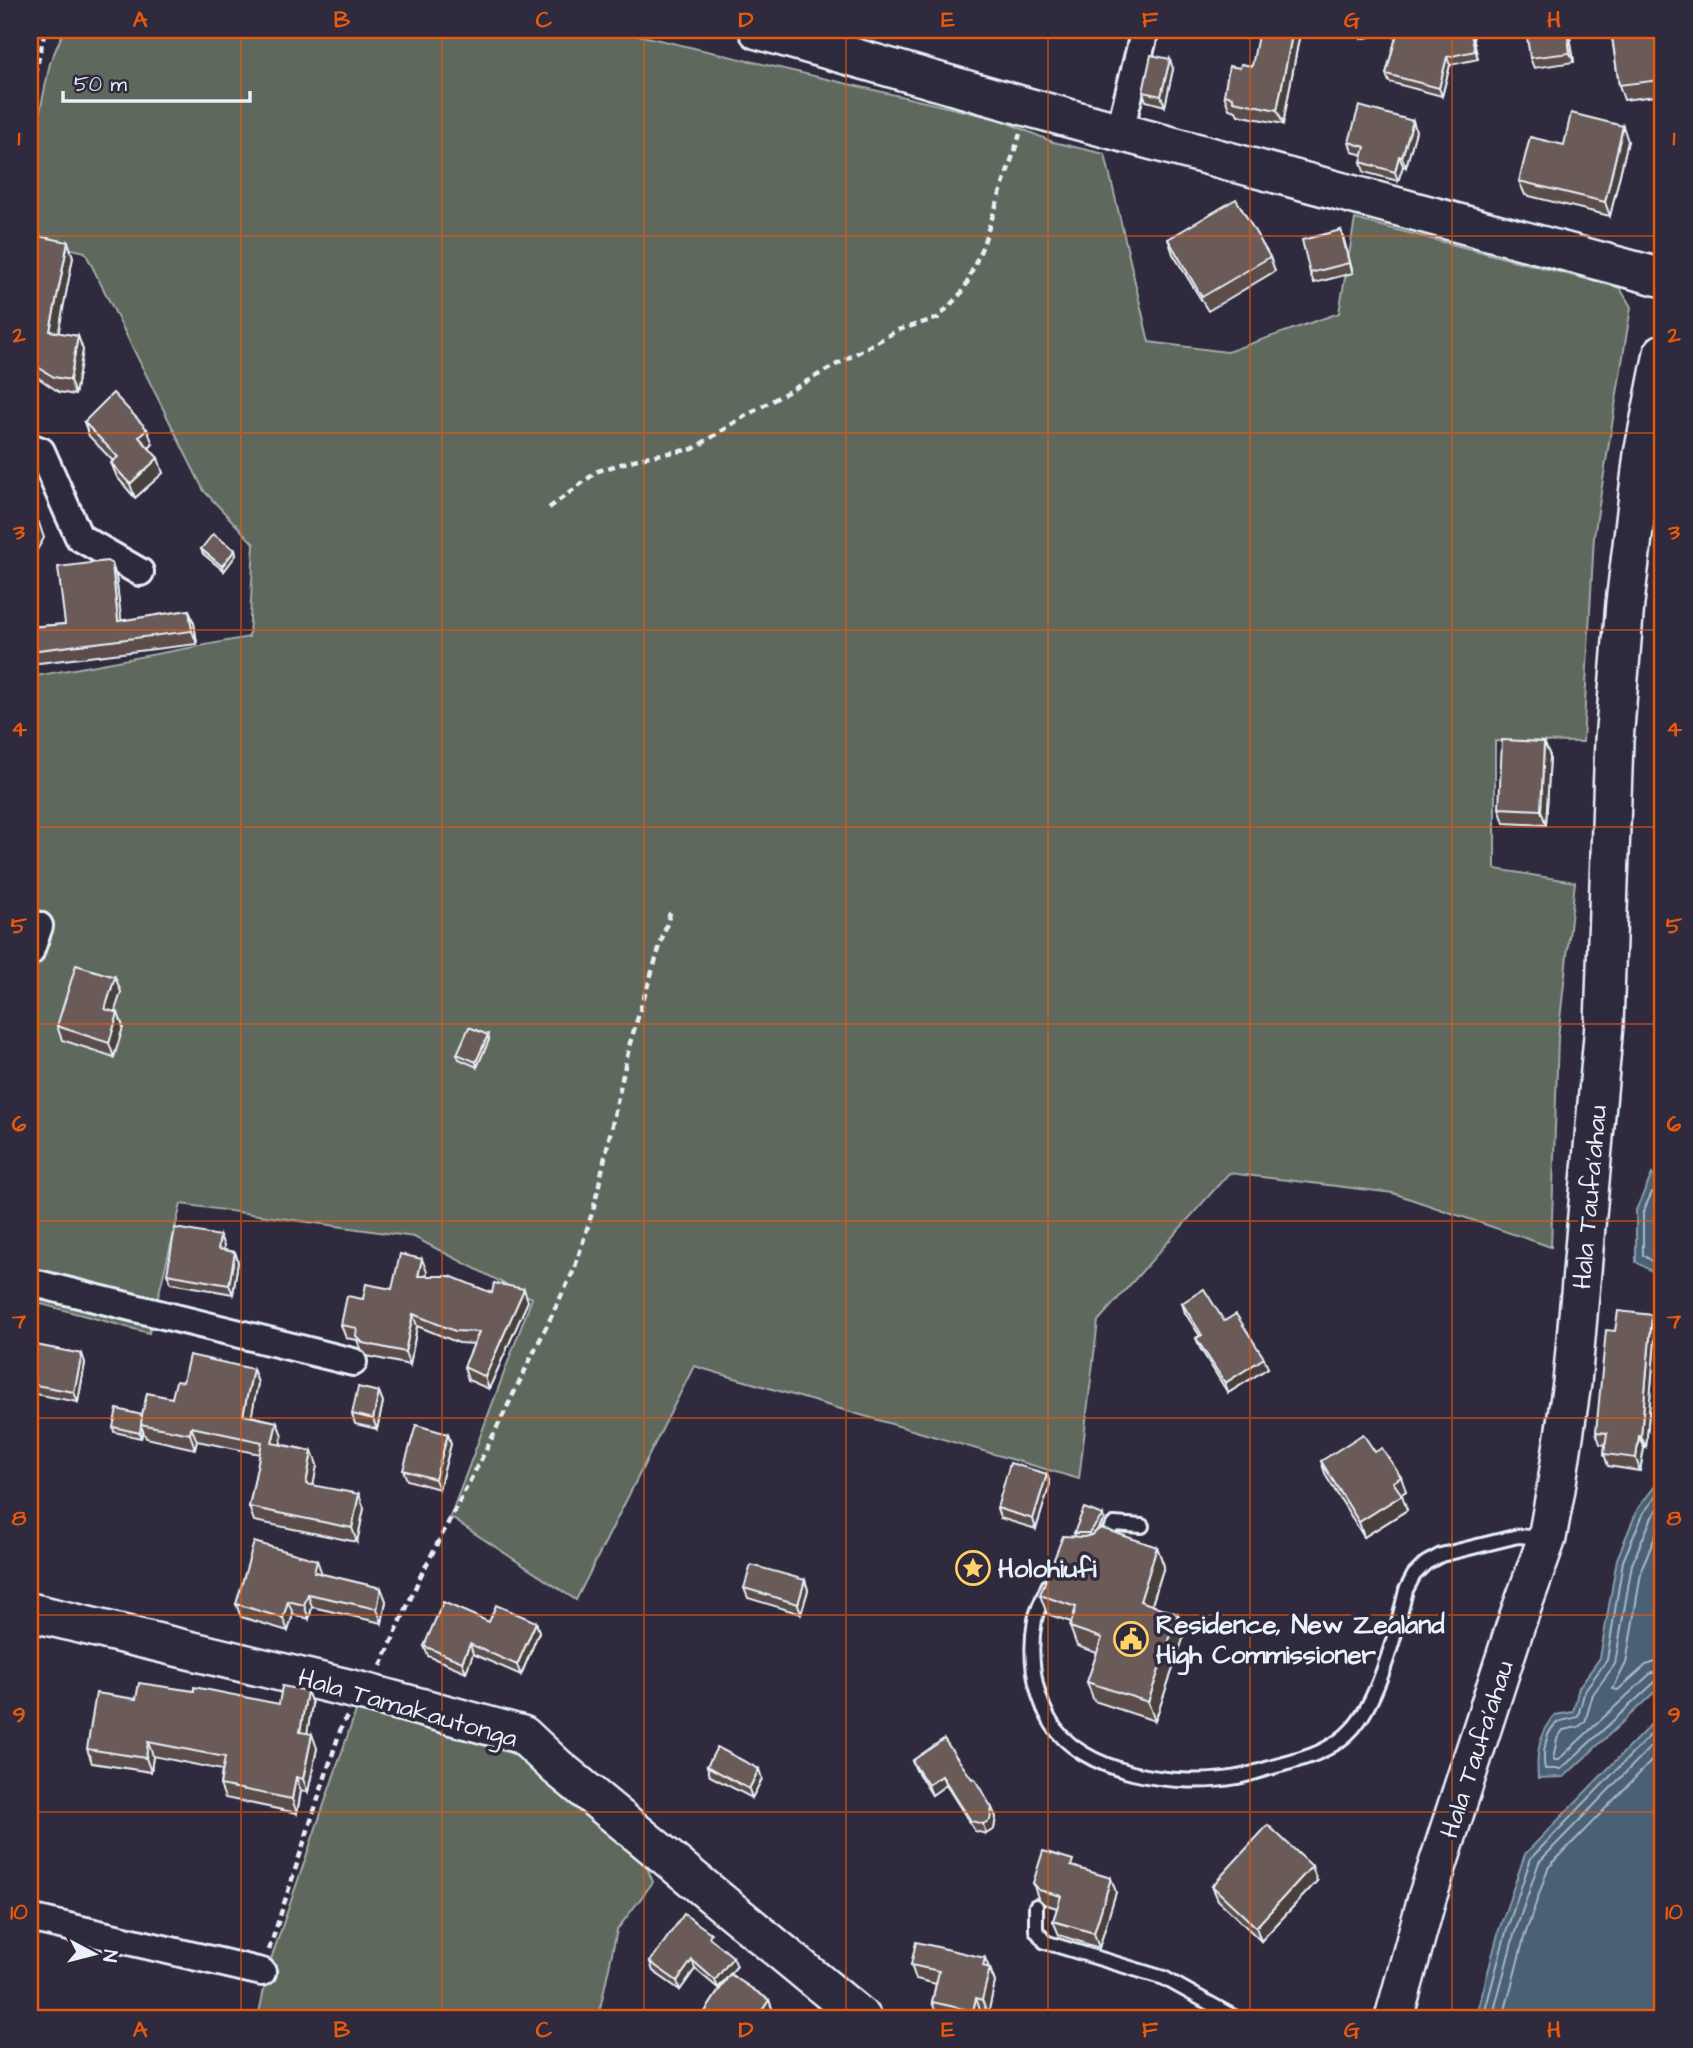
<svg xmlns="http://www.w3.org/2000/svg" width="1693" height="2048" viewBox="0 0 1693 2048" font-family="'Architects Daughter',sans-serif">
  <rect width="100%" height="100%" fill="#2f2a3d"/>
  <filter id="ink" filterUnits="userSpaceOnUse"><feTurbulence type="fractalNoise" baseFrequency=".0143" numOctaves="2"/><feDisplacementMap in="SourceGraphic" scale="14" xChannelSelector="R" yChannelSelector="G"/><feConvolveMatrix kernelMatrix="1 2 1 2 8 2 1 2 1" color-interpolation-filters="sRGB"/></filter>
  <g filter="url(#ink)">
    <g fill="#5e685c" stroke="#a3acaa" stroke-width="2">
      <polygon points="64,30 617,30 998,119 1053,142 1105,154 1149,342 1227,352 1339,313 1355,219 1620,288 1631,307 1594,536 1583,742 1495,741 1495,869 1575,882 1558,1038 1551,1247 1393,1193 1229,1173 1098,1321 1079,1479 694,1366 576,1600 450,1517 532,1298 414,1237 181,1204 149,1333 30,1301 30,976 41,944 30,909 30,677 249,637 254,544 204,491 85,252 30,239 30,160 50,63"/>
      <polygon points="357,1708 510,1753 537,1767 646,1865 653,1882 617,1930 598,2018 258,2018 269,1965"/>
    </g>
    <g fill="#4a6075" stroke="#899aa9" stroke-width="2">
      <polygon points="1652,1174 1663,1190 1663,1277 1636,1262 1636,1210"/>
      <path d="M 1663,1476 L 1663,1684 L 1564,1777 L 1538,1778 C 1536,1752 1539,1735 1555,1715 L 1573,1712 L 1579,1687 L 1600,1658 L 1617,1559 L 1638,1508 Z"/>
      <polygon points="1663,1712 1663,2018 1476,2018 1499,1930 1525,1854"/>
    </g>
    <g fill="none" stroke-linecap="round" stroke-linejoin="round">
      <g stroke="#a9b7c4" stroke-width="2">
        <polyline points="1663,1193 1652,1192 1643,1212 1643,1255 1663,1268"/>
        <path d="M 1663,1488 L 1644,1512 L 1623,1561 L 1607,1660 L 1585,1690 L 1578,1716 C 1572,1720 1567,1719 1561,1721 C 1545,1727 1542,1755 1545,1769 L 1561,1769 L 1656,1681 L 1663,1679"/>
        <polyline points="1663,1502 1652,1517 1632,1564 1615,1664 1593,1694 1585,1722 1578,1727 1563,1730 1557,1739 1553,1760 1558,1760 1650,1674 1663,1670"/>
        <polyline points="1663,1519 1642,1567 1626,1663 1613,1689 1618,1690 1646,1665 1663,1660"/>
        <polyline points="1483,2018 1506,1932 1531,1858 1663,1722"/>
        <polyline points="1492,2018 1514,1935 1539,1862 1663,1734"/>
        <polyline points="1503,2018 1524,1938 1548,1868 1663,1749"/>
      </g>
      <g stroke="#e8f1f8" stroke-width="18">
        <g id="lane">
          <polyline points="1100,1544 1114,1524 1142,1526"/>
          <path d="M 1048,1586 C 1044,1597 1037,1609 1035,1620 C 1029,1653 1033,1690 1049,1719 C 1079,1775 1180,1788 1237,1777 C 1249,1775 1261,1770 1273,1767 C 1302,1759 1332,1752 1353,1728 C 1379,1699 1397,1629 1406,1590 L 1414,1575 L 1426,1563 L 1441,1555 L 1518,1536 L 1544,1538"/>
          <polyline points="1036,1906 1036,1930 1045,1942 1164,1978 1236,2018"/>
        </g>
      </g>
      <g stroke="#e8f1f8" stroke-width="32">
        <g id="street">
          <polyline points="1120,130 1145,30"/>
          <polyline points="30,447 41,451 79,537 140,572"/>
          <polyline points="30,923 39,926 30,952"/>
          <polyline points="30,1282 353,1362"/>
          <polyline points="30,1918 262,1972"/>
        </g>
      </g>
      <g stroke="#e8f1f8" stroke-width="42">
        <g id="secondary">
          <polyline points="758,30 1031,108 1663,278"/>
          <polyline points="30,1612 368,1693 523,1735 557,1767 862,2018"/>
          <polyline points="1394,2018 1427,1898 1516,1624 1547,1538 1556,1489 1572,1383 1604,1025 1614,741 1625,603 1643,454 1663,353"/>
        </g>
      </g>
      <g stroke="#e8f1f8" stroke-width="4.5" stroke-dasharray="7 5" stroke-linecap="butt">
        <polyline points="30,98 45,30"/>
        <polyline points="549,508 598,471 644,457 693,449 745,416 898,330 938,318 964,290 983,245 1020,134"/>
        <polyline points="381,1666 420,1577 488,1446 574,1270 594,1207 630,1043 671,910"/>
        <polyline points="269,1950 343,1722 347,1717"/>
      </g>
      <use href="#lane" stroke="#2f2a3d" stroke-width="12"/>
      <use href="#street" stroke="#2f2a3d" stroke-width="26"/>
      <use href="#secondary" stroke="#2f2a3d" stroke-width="37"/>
    </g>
    <g fill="#5b4d4c" stroke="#e8f1f8" stroke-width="2">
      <polygon points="1358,30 1477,30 1473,38 1478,59 1450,65 1442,96 1389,82 1386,74 1398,30 1361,39"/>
      <polygon points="1569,30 1574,62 1534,68 1530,58"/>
      <polygon points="1611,30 1658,30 1663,68 1663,95 1624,100 1619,85"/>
      <polygon points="1299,38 1283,124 1238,115 1236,111 1229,109 1224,95 1240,68 1252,66"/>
      <polygon points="1173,69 1165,106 1146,101 1143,92"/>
      <polygon points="1413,121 1416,131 1406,167 1403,166 1398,181 1364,172 1361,162 1363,155 1352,152 1349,142"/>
      <polygon points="1628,141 1610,216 1525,195 1519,181 1564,145"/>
      <polygon points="1341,230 1353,273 1314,283 1310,273"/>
      <polygon points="1168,239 1270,257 1275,271 1208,311 1173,254"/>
      <polygon points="68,242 73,257 58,333 78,336 83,350 75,395 59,392 37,377 30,386 30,249"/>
      <polygon points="84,422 153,444 149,448 163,473 135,498 117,477 111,463 113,461 89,436"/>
      <polygon points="201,549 235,550 236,555 224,571 203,554"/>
      <polygon points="112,564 116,577 121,620 194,623 197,644 30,664 30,627 65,624"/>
      <polygon points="1544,742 1550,756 1546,825 1504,823 1499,808"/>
      <polygon points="115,977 121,992 114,1011 118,1013 123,1027 114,1057 62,1040 57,1026"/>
      <polygon points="488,1035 489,1040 477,1067 459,1059 457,1054"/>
      <polygon points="220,1236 224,1246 223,1250 235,1252 238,1262 233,1294 171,1283 167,1274"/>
      <polygon points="427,1272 426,1276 492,1293 528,1301 489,1389 468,1380 464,1367 474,1344 459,1343 417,1326 410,1365 367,1356 360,1348 357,1340 346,1338 341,1325 363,1299 392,1289"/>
      <polygon points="1182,1303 1224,1321 1268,1368 1228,1393 1200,1348 1196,1338 1200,1336 1185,1313"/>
      <polygon points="1652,1315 1656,1327 1646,1448 1644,1448 1640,1471 1608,1466 1604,1454 1605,1445 1600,1444 1596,1432 1615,1331"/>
      <polygon points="30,1344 82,1354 85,1363 78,1402 30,1393"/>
      <polygon points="253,1369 258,1383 251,1416 277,1422 282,1436 280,1444 312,1451 317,1465 313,1485 364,1508 357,1542 254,1521 249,1507 260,1454 197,1441 195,1449 146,1438 143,1431 141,1438 114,1432 113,1427 142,1415 172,1398 183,1382"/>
      <polygon points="379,1392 383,1402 377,1429 355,1424 352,1414"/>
      <polygon points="448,1434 451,1444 439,1489 407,1480 403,1470"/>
      <polygon points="1375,1452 1406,1491 1401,1494 1407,1510 1364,1537 1326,1476 1321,1461"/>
      <polygon points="1047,1474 1050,1484 1036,1529 1000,1518 997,1508"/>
      <polygon points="1104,1520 1096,1532 1157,1547 1164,1566 1152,1605 1178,1614 1185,1633 1155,1721 1094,1701 1087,1682 1097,1653 1077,1646 1070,1627 1071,1622 1047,1614 1040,1595 1075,1537 1074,1533"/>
      <polygon points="322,1574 381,1588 386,1601 382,1623 312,1607 309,1619 293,1614 288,1631 241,1617 236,1604"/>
      <polygon points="805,1580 808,1590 801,1614 748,1598 744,1588"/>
      <polygon points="536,1622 539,1632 521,1675 473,1654 466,1672 428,1656 424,1646"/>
      <polygon points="307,1691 312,1704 307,1733 317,1748 308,1792 301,1791 297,1813 225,1798 220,1785 222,1770 153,1756 151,1772 92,1763 87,1749 136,1699 279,1704"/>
      <polygon points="944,1739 996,1817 994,1829 986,1834 975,1831 946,1785 932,1795 916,1770 912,1761"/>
      <polygon points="707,1766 762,1779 752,1798 710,1776"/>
      <polygon points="1076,1867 1116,1892 1099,1948 1059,1935 1053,1921 1057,1908 1044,1904 1038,1898 1033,1883"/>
      <polygon points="1317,1881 1261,1941 1218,1900 1212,1886"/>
      <polygon points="714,1941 737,1966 730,1974 769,2000 774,2014 772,2018 701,2018 729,1975 718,1988 695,1969 680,1990 653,1971 650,1962"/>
      <polygon points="911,1965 990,1968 995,1982 988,2014 981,2013 980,2018 947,2018 937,2016 932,2002 936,1984 916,1979"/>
    </g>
    <g fill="#4a3f3e" stroke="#e8f1f8" stroke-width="2">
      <polygon points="1293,30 1296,30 1299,38 1283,124 1277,110"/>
      <polygon points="1470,30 1477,30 1473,38 1478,59"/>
      <polygon points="1567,30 1569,30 1574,62 1570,53"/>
      <polygon points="1655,30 1658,30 1663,68 1663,85 1661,80"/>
      <polygon points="1447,57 1450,65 1442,96 1439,88"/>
      <polygon points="1170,59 1173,69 1165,106 1161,96"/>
      <polygon points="1413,121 1416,131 1406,167 1402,157"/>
      <polygon points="1623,126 1628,141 1610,216 1605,202"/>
      <polygon points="1399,156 1403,166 1398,181 1395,172"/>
      <polygon points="1341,230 1344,240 1353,273 1349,263"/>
      <polygon points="68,242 73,257 56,346 50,331"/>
      <polygon points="78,336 83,350 75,395 70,380"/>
      <polygon points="31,363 37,377 31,387 30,366"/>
      <polygon points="147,429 153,444 145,452 139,437"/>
      <polygon points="158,458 163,473 135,498 130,484"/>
      <polygon points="39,523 44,538 30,562 30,539"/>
      <polygon points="235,550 236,555 224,571 222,566"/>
      <polygon points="112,564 116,577 123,633 118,621"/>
      <polygon points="189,610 194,623 197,644 192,631"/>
      <polygon points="1544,742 1550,756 1546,825 1541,810"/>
      <polygon points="115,977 121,992 111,1023 105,1009"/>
      <polygon points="118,1013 123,1027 114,1057 109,1043"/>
      <polygon points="488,1035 489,1040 477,1067 476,1062"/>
      <polygon points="220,1236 224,1246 222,1259 218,1249"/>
      <polygon points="235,1252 238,1262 233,1294 229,1285"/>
      <polygon points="422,1259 427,1272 423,1289 418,1276"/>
      <polygon points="524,1289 528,1301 489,1389 485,1377"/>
      <polygon points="413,1314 417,1326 410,1365 405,1352"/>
      <polygon points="1652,1315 1656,1327 1646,1448 1641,1436"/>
      <polygon points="82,1354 85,1363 78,1402 74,1392"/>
      <polygon points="1264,1358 1268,1368 1228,1393 1225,1383"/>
      <polygon points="253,1369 258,1383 249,1429 243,1415"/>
      <polygon points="379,1392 383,1402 377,1429 373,1419"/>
      <polygon points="277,1422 282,1436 278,1457 272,1443"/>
      <polygon points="141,1426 143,1431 141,1438 140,1433"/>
      <polygon points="191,1427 197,1441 195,1449 190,1434"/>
      <polygon points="448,1434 451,1444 439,1489 435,1479"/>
      <polygon points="1639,1436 1644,1448 1640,1471 1636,1458"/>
      <polygon points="312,1451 317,1465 311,1498 306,1484"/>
      <polygon points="1047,1474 1050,1484 1036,1529 1033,1519"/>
      <polygon points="1401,1477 1406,1491 1398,1496 1393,1482"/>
      <polygon points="359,1494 364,1508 357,1542 352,1528"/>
      <polygon points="1402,1495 1407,1510 1364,1537 1359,1522"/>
      <polygon points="1103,1515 1104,1520 1091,1538 1089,1533"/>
      <polygon points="1157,1547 1164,1566 1147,1620 1140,1601"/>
      <polygon points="317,1560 322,1574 314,1572"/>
      <polygon points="805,1580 808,1590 801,1614 798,1604"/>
      <polygon points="381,1588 386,1601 382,1623 377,1609"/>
      <polygon points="308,1594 312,1607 309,1619 304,1605"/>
      <polygon points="288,1601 293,1614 288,1631 283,1618"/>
      <polygon points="1178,1614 1185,1633 1155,1721 1148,1702"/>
      <polygon points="536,1622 539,1632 521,1675 517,1665"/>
      <polygon points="470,1644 473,1654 466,1672 462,1662"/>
      <polygon points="307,1691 312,1704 305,1746 300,1732"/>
      <polygon points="312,1734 317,1748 308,1792 303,1779"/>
      <polygon points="148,1742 153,1756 151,1772 146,1758"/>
      <polygon points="759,1769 762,1779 752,1798 749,1789"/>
      <polygon points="942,1776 946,1785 932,1795 928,1785"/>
      <polygon points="296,1777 301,1791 297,1813 292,1799"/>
      <polygon points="992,1808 996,1817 994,1829 986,1834 983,1824"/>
      <polygon points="1312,1866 1317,1881 1261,1941 1256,1927"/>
      <polygon points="1111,1878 1116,1892 1099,1948 1094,1933"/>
      <polygon points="733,1957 737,1966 718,1988 715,1980"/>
      <polygon points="985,1958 995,1982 988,2014 982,2000 983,1966"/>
      <polygon points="692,1960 695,1969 680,1990 677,1981"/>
      <polygon points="976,1998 981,2013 980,2018 975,2018 973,2011"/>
      <polygon points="769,2000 774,2014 772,2018 757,2018"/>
    </g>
    <g fill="#6a5a58" stroke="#e8f1f8" stroke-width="2">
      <polygon points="1259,30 1293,30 1277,110 1233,101 1233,97 1224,95 1229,66 1240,68 1241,64 1252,66"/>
      <polygon points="1398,30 1470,30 1475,51 1447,57 1439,88 1386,74"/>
      <polygon points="1526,30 1567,30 1570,53 1530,58"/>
      <polygon points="1611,30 1655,30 1661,80 1619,85"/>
      <polygon points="1151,55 1170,59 1161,96 1143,92"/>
      <polygon points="1359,106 1413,121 1402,157 1399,156 1395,172 1361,162 1365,147 1349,142"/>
      <polygon points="1571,113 1623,126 1605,202 1519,181 1530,137 1564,145"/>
      <polygon points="1236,199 1270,257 1202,297 1168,239"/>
      <polygon points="1341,230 1349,263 1310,273 1302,240"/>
      <polygon points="33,235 68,242 50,331 78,336 70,380 54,377 31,363 30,366 30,249"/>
      <polygon points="113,393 147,429 139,437 158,458 130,484 111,463 118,457 84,422"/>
      <polygon points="30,518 39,523 30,539"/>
      <polygon points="213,534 235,550 222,566 201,549"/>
      <polygon points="107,561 112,564 118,621 189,610 192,631 30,651 30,627 65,624 58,567"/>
      <polygon points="1502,740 1544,742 1541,810 1499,808"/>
      <polygon points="76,965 115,977 105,1009 118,1013 109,1043 57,1026"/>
      <polygon points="469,1027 488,1035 476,1062 457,1054"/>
      <polygon points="175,1228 220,1236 218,1249 235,1252 229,1285 167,1274"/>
      <polygon points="400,1254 422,1259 418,1276 450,1276 492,1293 494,1283 524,1289 485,1377 464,1367 479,1332 455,1331 413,1314 405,1352 363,1343 356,1336 357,1328 341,1325 347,1296 363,1299 366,1284 392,1289"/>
      <polygon points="1204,1289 1224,1321 1236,1314 1264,1358 1225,1383 1196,1338 1202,1335 1182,1303"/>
      <polygon points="1618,1311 1652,1315 1641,1436 1639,1436 1636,1458 1604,1454 1607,1433 1596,1432 1606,1330 1615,1331"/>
      <polygon points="30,1344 82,1354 74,1392 30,1384"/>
      <polygon points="189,1355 253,1369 243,1415 277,1422 272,1443 312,1451 306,1484 359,1494 352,1528 249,1507 262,1442 191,1427 190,1434 140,1424 147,1393 172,1398 176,1381 183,1382"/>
      <polygon points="358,1387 379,1392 373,1419 352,1414"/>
      <polygon points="117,1409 142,1415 140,1433 113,1427"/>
      <polygon points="416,1425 448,1434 435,1479 403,1470"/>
      <polygon points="1363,1434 1375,1452 1382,1448 1401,1477 1393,1482 1402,1495 1359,1522 1321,1461"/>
      <polygon points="1010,1463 1047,1474 1033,1519 997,1508"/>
      <polygon points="1084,1508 1103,1515 1089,1533 1074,1533"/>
      <polygon points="1101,1528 1157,1547 1140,1601 1178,1614 1148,1702 1087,1682 1102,1638 1070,1627 1076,1607 1040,1595 1063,1536 1084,1537 1091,1535"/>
      <polygon points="254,1542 317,1560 314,1572 381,1588 377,1609 308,1594 304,1605 288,1601 283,1618 236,1604"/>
      <polygon points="751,1565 805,1580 798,1604 744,1588"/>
      <polygon points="443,1602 489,1622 496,1605 536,1622 517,1665 470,1644 462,1662 424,1646"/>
      <polygon points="139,1683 194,1691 194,1687 279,1704 282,1686 307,1691 300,1732 312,1734 303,1779 296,1777 292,1799 220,1785 225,1757 148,1742 146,1758 87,1749 96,1693 136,1699"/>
      <polygon points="944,1739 972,1779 974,1778 992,1808 990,1820 983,1824 971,1821 942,1776 928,1785 912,1761"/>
      <polygon points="717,1747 759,1769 749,1789 707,1766"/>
      <polygon points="1268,1825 1312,1866 1256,1927 1212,1886"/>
      <polygon points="1043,1851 1073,1860 1071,1866 1111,1878 1094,1933 1053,1921 1061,1896 1039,1890 1033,1883"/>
      <polygon points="684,1914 711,1933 709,1937 733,1957 715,1980 692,1960 677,1981 650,1962"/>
      <polygon points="916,1942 985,1958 983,1966 990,1968 982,2000 976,1998 973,2011 932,2002 939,1971 911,1965"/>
      <polygon points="730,1974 769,2000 757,2018 701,2018"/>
    </g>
  </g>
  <path fill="none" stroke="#e8590c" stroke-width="2" stroke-opacity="0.55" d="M 241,30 L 241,2018M 442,30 L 442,2018M 644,30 L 644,2018M 846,30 L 846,2018M 1048,30 L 1048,2018M 1250,30 L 1250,2018M 1452,30 L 1452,2018M 30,236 L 1663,236M 30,433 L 1663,433M 30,630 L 1663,630M 30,827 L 1663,827M 30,1024 L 1663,1024M 30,1221 L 1663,1221M 30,1418 L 1663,1418M 30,1615 L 1663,1615M 30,1812 L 1663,1812"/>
  <defs>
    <g id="sight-ring" transform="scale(1.75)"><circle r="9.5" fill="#2f2a3d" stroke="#ffd166" stroke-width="1.5"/><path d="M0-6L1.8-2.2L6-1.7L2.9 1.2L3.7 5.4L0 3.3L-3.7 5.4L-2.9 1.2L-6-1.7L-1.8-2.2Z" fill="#ffd166"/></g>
    <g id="civic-ring" transform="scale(1.75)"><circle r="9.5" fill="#2f2a3d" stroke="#ffd166" stroke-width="1.5"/><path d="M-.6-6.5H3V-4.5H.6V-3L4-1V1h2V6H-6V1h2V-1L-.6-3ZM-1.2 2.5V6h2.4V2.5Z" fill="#ffd166"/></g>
  </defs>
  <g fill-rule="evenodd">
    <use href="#sight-ring" x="973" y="1568"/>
    <use href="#civic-ring" x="1131" y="1639"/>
  </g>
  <g text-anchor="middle" stroke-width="7" stroke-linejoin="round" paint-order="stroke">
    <g font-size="26" fill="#e8f1f8" stroke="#2f2a3d">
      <text transform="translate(1589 1197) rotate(-85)" y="9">Hala Taufa'ahau</text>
      <text transform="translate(408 1707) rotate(16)" y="9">Hala Tamakautonga</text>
      <text transform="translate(1476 1749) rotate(-72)" y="9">Hala Taufa'ahau</text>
    </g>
    <g font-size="26" font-weight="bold" fill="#e8f1f8" stroke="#2f2a3d" text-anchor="start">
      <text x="998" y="1577">Holohiufi</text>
      <text x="1156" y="1633">Residence, New Zealand<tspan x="1156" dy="30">High Commissioner</tspan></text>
    </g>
  </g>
  <rect width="1693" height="2048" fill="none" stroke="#2f2a3d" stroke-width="77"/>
  <g transform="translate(94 1954) rotate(97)" stroke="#2f2a3d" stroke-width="5" paint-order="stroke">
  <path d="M0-5L12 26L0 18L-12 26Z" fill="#e8f1f8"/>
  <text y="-10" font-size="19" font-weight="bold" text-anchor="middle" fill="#e8f1f8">N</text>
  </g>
  <path d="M63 91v10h187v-10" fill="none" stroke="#e8f1f8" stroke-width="3.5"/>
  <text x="74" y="91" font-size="21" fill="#e8f1f8" stroke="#2f2a3d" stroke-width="5" paint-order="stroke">50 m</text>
  <rect x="38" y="38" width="1616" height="1972" fill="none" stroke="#e8590c" stroke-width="2.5"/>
  <g font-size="23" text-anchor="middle" font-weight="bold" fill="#e8590c">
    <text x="140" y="27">A</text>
    <text x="342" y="27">B</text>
    <text x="544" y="27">C</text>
    <text x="746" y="27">D</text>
    <text x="948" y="27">E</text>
    <text x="1150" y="27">F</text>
    <text x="1352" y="27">G</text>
    <text x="1554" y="27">H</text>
    <text x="19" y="145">1</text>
    <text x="1674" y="145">1</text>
    <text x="19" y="342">2</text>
    <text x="1674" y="342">2</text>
    <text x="19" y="539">3</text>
    <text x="1674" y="539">3</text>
    <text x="19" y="736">4</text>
    <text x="1674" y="736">4</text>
    <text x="19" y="933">5</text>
    <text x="1674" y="933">5</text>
    <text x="19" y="1131">6</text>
    <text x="1674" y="1131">6</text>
    <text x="19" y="1328">7</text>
    <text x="1674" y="1328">7</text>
    <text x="19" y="1525">8</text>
    <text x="1674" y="1525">8</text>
    <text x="19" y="1722">9</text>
    <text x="1674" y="1722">9</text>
    <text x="19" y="1919">10</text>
    <text x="1674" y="1919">10</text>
    <text x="140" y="2037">A</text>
    <text x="342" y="2037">B</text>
    <text x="544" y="2037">C</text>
    <text x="746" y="2037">D</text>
    <text x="948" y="2037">E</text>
    <text x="1150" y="2037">F</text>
    <text x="1352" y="2037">G</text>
    <text x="1554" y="2037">H</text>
  </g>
</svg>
